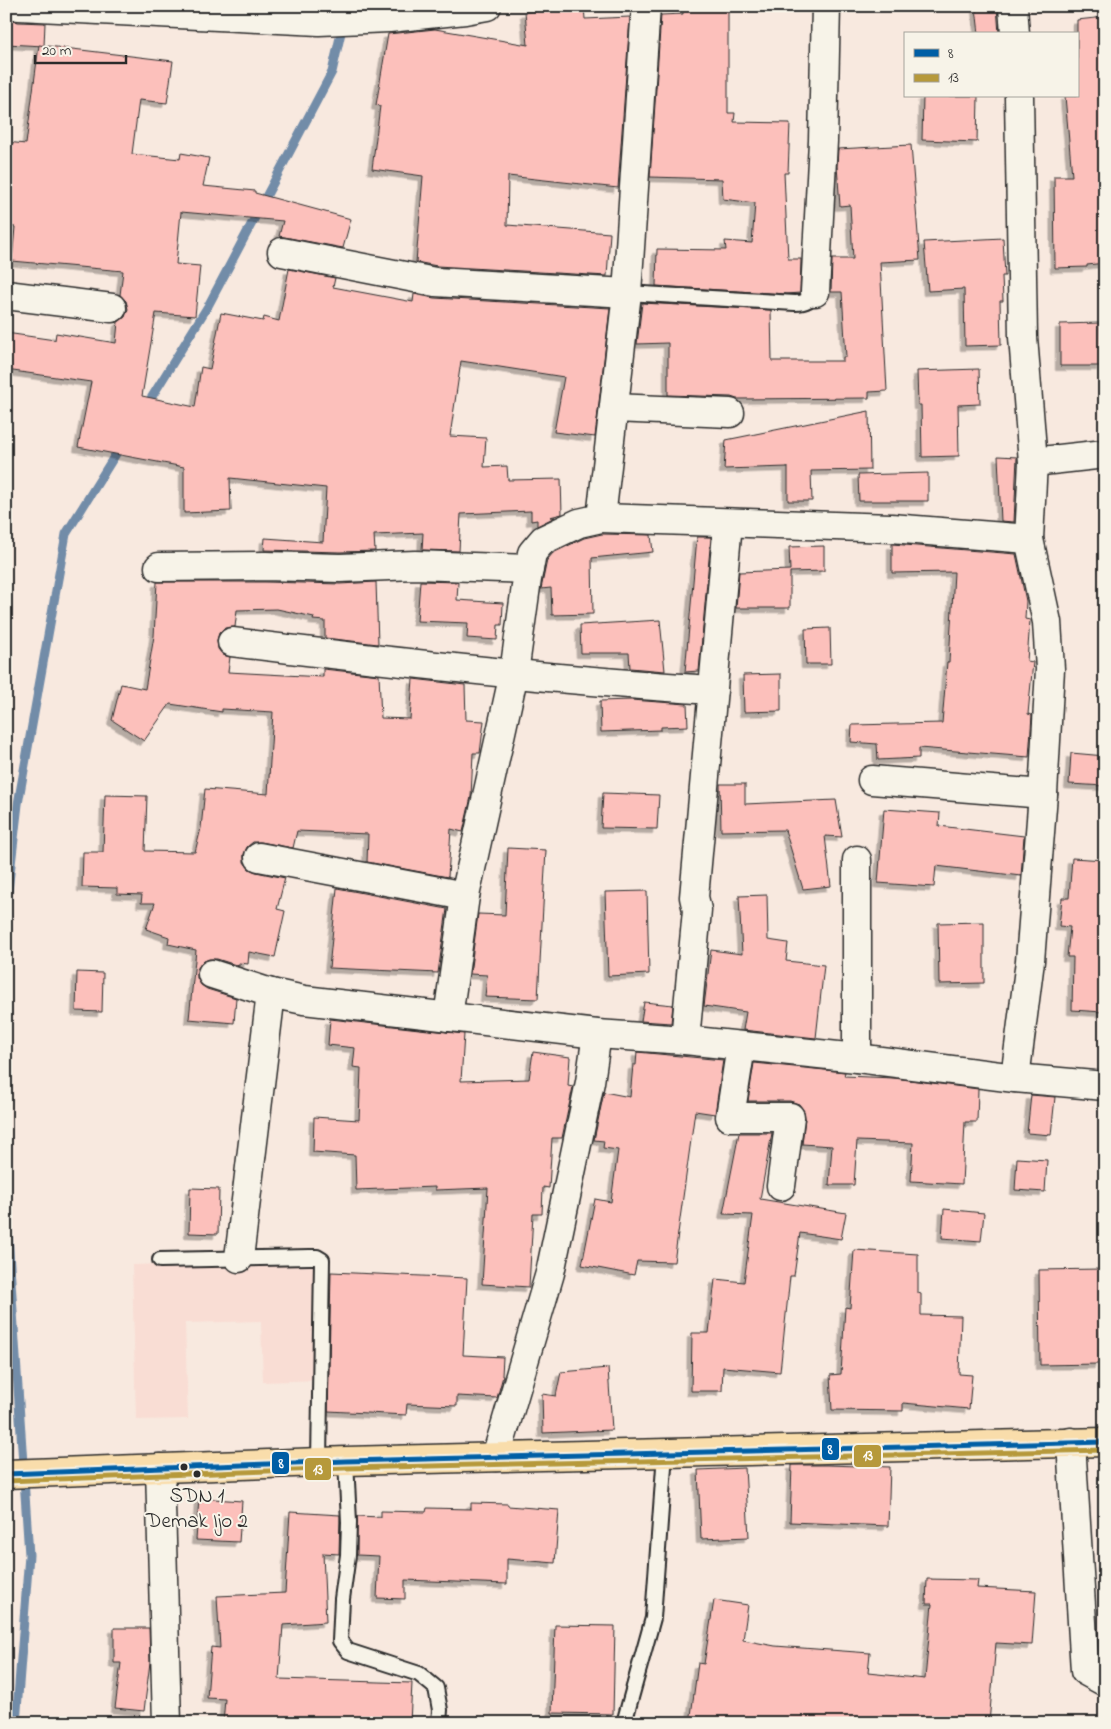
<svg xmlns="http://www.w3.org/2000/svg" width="1111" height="1729" viewBox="0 0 1111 1729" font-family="'Indie Flower',sans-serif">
  <defs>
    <filter id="shadow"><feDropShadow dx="-4.5" dy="4.5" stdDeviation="0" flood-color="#0004"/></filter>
  </defs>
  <rect width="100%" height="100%" fill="#f8e9df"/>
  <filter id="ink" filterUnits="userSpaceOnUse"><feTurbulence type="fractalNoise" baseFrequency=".02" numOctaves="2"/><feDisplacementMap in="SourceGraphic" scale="10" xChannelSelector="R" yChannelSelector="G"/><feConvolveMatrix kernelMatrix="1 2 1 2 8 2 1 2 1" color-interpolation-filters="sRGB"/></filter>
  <g filter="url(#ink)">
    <polygon fill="#f9ddd4" points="317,1259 321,1380 263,1382 261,1321 185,1323 188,1419 136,1420 132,1265"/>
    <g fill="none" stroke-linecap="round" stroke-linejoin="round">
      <g stroke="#728ca8" stroke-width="9">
        <polyline points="145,408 208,306 332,72 343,24"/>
        <polyline points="6,908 18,804 66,534 122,444"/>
        <polyline points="6,1205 29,1555 16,1723"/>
      </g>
    </g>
    <g fill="#fcc0bb" stroke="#2b2b2b" filter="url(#shadow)">
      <polygon points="683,6 728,6 728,113 735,113 734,122 790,123 788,173 784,173 788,259 801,259 800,293 786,294 656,286 657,249 726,250 725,241 752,243 755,203 723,199 722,179 650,177 661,15 683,14"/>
      <polygon points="584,7 585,19 630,17 618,188 508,176 507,225 610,233 607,276 437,266 416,262 423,176 372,169 380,106 376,105 388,34 435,29 528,45 525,12"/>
      <polygon points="997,7 999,34 979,34 976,8"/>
      <polygon points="1105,17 1105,263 1087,265 1087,267 1055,268 1054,176 1072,176 1065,96 1077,96 1077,20"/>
      <polygon points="8,18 18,22 45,23 44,46 6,44"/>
      <polygon points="39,45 173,61 167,103 139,100 132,154 180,159 181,153 209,158 203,186 255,191 255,193 351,219 343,248 279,236 283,221 181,212 176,264 200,266 195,316 156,313 142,396 195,407 201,367 210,369 221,313 263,321 264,317 279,321 289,269 335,278 333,287 413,302 414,294 434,298 610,308 595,437 554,432 564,377 461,361 450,436 486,438 484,467 507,466 508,480 561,479 562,514 550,517 555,517 537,526 537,520 531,521 531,511 461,514 459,551 422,550 423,533 374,535 375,551 340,552 264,550 265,538 323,542 326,488 230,478 231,511 184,513 184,467 78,447 91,382 6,370 6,333 55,340 56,333 116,343 118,322 125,317 128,309 126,301 120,295 123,271 12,261 15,227 6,226 6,142 26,144"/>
      <polygon points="923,96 978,96 977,142 922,140"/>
      <polygon points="911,145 920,260 880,262 887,391 869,392 869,398 737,399 731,397 668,395 668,343 637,344 642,303 771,310 772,361 843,361 843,357 846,357 842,292 831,292 832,259 853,259 850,205 840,206 837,166 838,149"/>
      <polygon points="1003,238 1005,276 1002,276 1003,301 1000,301 1001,345 965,346 964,289 928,291 924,242"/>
      <polygon points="1100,323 1101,366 1060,366 1060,324"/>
      <polygon points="979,369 980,404 958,405 959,456 922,457 921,405 918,405 917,371"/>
      <polygon points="869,411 870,470 811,471 812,501 788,501 788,467 724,469 726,440"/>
      <polygon points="998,456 1017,457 1014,522 1001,521"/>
      <polygon points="928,473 928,501 859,501 858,475"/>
      <polygon points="602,534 651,535 653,552 592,558 593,614 552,615 551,588 541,589 547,560 553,553 584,538"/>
      <polygon points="697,537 711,537 699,671 685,672"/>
      <polygon points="892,544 1016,554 1026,601 1025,619 1030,620 1027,661 1033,662 1028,714 1032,715 1029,757 919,748 919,758 878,760 877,744 851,742 852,725 942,723 947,662 949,662 954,572 892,573"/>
      <polygon points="824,546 824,571 790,572 790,608 736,608 739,572 790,570 789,547"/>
      <polygon points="420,581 458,582 457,600 503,603 502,625 498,625 497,640 467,638 468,623 417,621"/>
      <polygon points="157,582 265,582 340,584 376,582 378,644 325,638 325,621 313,620 314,617 277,609 237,610 235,627 225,628 219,633 217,640 218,649 223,655 230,657 228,672 323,677 323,669 379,675 381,718 410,719 413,679 465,685 466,720 484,721 480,753 473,753 471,797 463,832 451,829 448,877 367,862 368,834 297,831 293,848 261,842 253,842 247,847 244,854 244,862 249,869 256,872 285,878 277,909 285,911 275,957 249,952 248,964 239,963 239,966 217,959 209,959 202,962 197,969 197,978 201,985 207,989 236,998 234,1023 189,1019 196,950 168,944 169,937 146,929 155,903 141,903 142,895 117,894 117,888 82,887 83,852 103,852 105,795 147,796 145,851 195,852 201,828 205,789 268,794 273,712 222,709 222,712 170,704 144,741 112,720 121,684 145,689 154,636"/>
      <polygon points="660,620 665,671 630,668 629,653 581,653 580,625"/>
      <polygon points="830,628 831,664 806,664 805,629"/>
      <polygon points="781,674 781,711 744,712 743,675"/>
      <polygon points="631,700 687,704 688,726 661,727 661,730 601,732 600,701"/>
      <polygon points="1071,753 1105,756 1105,786 1069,784"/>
      <polygon points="720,784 745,784 745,804 836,800 842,837 825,836 831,886 803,889 785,830 721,831"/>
      <polygon points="603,793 659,795 657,829 601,828"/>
      <polygon points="884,809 940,813 939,826 1024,836 1021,876 936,866 934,887 878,883"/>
      <polygon points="508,848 546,850 538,999 485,997 487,975 470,974 478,914 505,915"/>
      <polygon points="1072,858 1105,860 1103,1012 1072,1010 1073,957 1067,957 1070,927 1059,926 1062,898 1069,898"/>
      <polygon points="337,888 447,909 438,973 329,968"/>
      <polygon points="647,891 649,974 608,976 605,892"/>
      <polygon points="767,895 768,940 788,943 786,961 824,965 816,1038 743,1030 746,1012 704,1006 711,950 742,954 739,896"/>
      <polygon points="984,922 984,983 939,984 938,923"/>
      <polygon points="77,972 103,973 102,1012 76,1011"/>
      <polygon points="644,1002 673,1005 671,1023 641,1021"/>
      <polygon points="330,1019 464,1034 461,1081 529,1079 533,1052 570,1057 568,1086 573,1087 562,1138 552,1138 549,1188 543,1187 542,1214 533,1214 529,1287 482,1284 488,1188 435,1190 435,1187 356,1190 355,1155 313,1152 314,1117 359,1120 361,1068 353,1067 355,1048 328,1045"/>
      <polygon points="637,1052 723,1060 715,1114 695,1111 674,1262 637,1261 634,1275 582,1265 595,1199 611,1202 618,1150 603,1148 604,1141 594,1140 604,1092 630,1097 633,1065 636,1065"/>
      <polygon points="754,1063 845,1072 844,1076 894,1078 978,1089 977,1122 965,1122 962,1184 911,1181 913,1143 857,1141 854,1185 829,1185 832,1146 802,1144 805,1118 804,1111 799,1104 790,1101 748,1101"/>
      <polygon points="1031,1095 1055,1097 1051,1135 1027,1133"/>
      <polygon points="739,1133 772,1133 760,1199 846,1213 841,1239 800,1233 794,1276 790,1276 780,1372 723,1367 722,1391 691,1391 692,1333 709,1333 715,1279 744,1282 753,1215 723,1214"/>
      <polygon points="1017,1158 1047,1160 1045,1192 1015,1190"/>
      <polygon points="190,1188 219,1189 218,1234 189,1233"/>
      <polygon points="944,1209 984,1213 981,1241 942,1238"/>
      <polygon points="854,1250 918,1254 918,1293 921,1294 921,1315 961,1316 959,1374 972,1375 969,1409 903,1403 903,1411 832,1410 830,1375 841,1374 845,1307 850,1308"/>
      <polygon points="1102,1269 1099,1364 1040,1365 1039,1270"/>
      <polygon points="331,1272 467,1278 463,1355 503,1357 502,1376 503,1376 497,1398 457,1396 457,1406 407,1404 406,1415 328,1411"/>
      <polygon points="608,1368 612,1430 543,1433 542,1394 556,1396 561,1372"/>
      <polygon points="792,1465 827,1465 890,1467 888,1526 790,1522"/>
      <polygon points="745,1468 749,1537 701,1539 698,1470"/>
      <polygon points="199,1498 242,1501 239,1542 196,1540"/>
      <polygon points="471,1503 508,1504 508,1506 559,1510 555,1563 507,1559 507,1584 405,1580 405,1599 377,1598 379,1556 357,1555 357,1516 381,1517 381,1511 426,1512 427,1508 471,1509"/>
      <polygon points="290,1512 340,1515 339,1554 323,1553 326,1622 283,1625 279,1679 412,1683 410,1723 223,1723 225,1699 207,1698 211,1647 220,1648 217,1596 285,1593"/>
      <polygon points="927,1579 978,1580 977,1588 1036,1591 1032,1645 996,1643 989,1723 690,1723 698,1663 704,1664 714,1600 748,1605 743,1640 775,1646 870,1653 868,1673 925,1679 932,1604 926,1604"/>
      <polygon points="555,1625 615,1626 613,1714 552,1713"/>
      <polygon points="114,1628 149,1628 150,1662 144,1711 115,1708 121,1663 114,1663"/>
    </g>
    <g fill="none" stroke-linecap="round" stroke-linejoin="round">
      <g stroke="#2b2b2b" stroke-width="18">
        <g id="service">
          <path d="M 627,293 L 795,303 C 803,303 811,301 815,292"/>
          <polyline points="160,1260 310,1257 317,1257 322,1260 319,1462"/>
          <polyline points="346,1461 349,1522 348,1555 342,1599 340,1641 348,1651 419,1674 436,1688 440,1710 439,1723"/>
          <polyline points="624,1723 653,1618 665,1453"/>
        </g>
      </g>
      <g stroke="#2b2b2b" stroke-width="31">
        <g id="minor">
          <polyline points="19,6 319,21 389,18 465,10 487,6"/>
          <polyline points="1013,6 1015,34"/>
          <polyline points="282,252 435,282 627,293"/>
          <polyline points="815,292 823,141 826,6"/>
          <polyline points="6,295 112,308"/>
          <polyline points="614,408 730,413"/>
          <polyline points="1033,462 1105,454"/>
          <polyline points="601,518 891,528 1029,539"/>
          <polyline points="159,567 265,566 340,568 415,565 529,569"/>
          <path d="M 232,642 C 391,662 552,680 713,690"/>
          <polyline points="872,780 1043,794"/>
          <polyline points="259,857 465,896"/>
          <polyline points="212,974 271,993 304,1000 597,1034 685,1040 857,1058 1015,1078 1105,1086"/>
          <polyline points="448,1017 465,896 514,673 527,579 532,553 543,540 579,523 601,518 627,293 646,6"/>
          <polyline points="685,1040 697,910 694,897 728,523"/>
          <polyline points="741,1046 730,1117 790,1117 781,1186"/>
          <polyline points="857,1058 857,860"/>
          <polyline points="1015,1078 1030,961 1043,794 1050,669 1047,622 1029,539 1033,462 1023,337 1019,96"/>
          <polyline points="239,1258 271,993"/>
          <polyline points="1071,1442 1085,1671 1105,1682"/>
          <polyline points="496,1457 550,1273 590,1082 597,1034"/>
          <polyline points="160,1468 167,1723"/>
        </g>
      </g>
      <g stroke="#2b2b2b" stroke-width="31">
        <polyline id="primary" points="6,1474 346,1461 1105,1442"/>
      </g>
      <use href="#service" stroke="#f7f3e8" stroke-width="14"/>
      <use href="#minor" stroke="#f7f3e8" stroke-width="28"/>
      <use href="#primary" stroke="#f9ddab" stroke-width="28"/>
      <g stroke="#f7f3e8" stroke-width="9">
        <polyline id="bus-1" points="6,1474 346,1461 1105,1442"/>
      </g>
      <g stroke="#f7f3e8" stroke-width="9">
        <polyline id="bus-2" points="6,1481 346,1468 1105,1450"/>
      </g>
      <use href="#bus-1" stroke="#005ea5" stroke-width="5"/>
      <use href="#bus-2" stroke="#b6993b" stroke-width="5"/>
    </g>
  </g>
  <g fill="#2b2b2b" stroke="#f7f3e8" stroke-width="2">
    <circle cx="184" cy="1467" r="4.5"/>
    <circle cx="197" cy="1474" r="4.5"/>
  </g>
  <g text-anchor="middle" stroke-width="4" stroke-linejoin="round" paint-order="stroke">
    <g font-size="21" fill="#2b2b2b" stroke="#f7f3e8">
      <text x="197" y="1502">SDN 1<tspan x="197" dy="25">Demak Ijo 2</tspan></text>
    </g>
  </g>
  <g stroke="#f7f3e8" stroke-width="2">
    <rect x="821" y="1437" width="19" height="24" rx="5" fill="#005ea5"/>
    <rect x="853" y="1444" width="29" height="24" rx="5" fill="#b6993b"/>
    <rect x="271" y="1451" width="19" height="24" rx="5" fill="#005ea5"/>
    <rect x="304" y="1457" width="28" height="24" rx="5" fill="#b6993b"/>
  </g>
  <g font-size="14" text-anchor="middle" font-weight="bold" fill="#fff">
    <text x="830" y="1454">8</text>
    <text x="868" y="1460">13</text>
    <text x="281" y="1468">8</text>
    <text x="318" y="1474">13</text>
  </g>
  <rect width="1111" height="1729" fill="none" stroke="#f7f3e8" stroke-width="25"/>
  <rect x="12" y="12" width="1086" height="1704" fill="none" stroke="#2b2b2b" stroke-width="2" filter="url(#ink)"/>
  <rect x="904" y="32" width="175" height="65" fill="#f7f3e8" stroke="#a5a39c"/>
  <rect x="914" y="49" width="25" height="8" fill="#005ea5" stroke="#a5a39c"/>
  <text x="948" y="58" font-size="15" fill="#2b2b2b">8</text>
  <rect x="914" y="74" width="25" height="8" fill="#b6993b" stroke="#a5a39c"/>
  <text x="948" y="82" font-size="15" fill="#2b2b2b">13</text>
  <path d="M35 55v8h91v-8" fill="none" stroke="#2b2b2b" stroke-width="2.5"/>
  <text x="42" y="55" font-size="15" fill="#2b2b2b" stroke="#f7f3e8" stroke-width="4" paint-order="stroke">20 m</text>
</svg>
